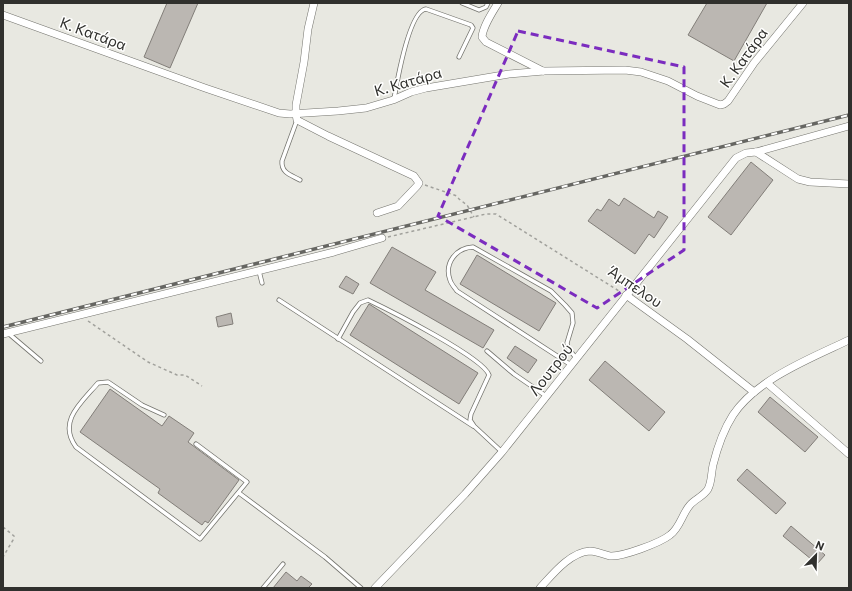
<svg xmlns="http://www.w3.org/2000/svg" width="852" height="591" viewBox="0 0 852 591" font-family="Commissioner,sans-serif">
  <rect width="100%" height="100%" fill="#e8e8e1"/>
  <g fill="#bbb7b2" stroke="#827e79">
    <polygon points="167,3 198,3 170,68 144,57"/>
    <polygon points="707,3 767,3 734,61 688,35"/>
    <polygon points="751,162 773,180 731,235 708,217"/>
    <polygon points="624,198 654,218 658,211 668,217 654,238 649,234 635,254 588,221 597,209 601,211 609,199 619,206"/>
    <polygon points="392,247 436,272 425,290 494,330 483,348 370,283"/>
    <polygon points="477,255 556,303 539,331 460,284"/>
    <polygon points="346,276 359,284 353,294 339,287"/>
    <polygon points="369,304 478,373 459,404 350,335"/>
    <polygon points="231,313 233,324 218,327 216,317"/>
    <polygon points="515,346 537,360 528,373 507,358"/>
    <polygon points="605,361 665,412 649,431 589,380"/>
    <polygon points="110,389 162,426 169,416 194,433 188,442 239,480 208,523 205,521 202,525 158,493 160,489 80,432"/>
    <polygon points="770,397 818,437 805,452 758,412"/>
    <polygon points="747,469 786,503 776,514 737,480"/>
    <polygon points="791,526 825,555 817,564 783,536"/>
    <polygon points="286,572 297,581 301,576 312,584 308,588 273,588"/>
  </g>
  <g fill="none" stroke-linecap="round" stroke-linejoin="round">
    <g stroke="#74746e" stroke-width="5">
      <g id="service">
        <polyline points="462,3 479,10 486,7 488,3"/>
        <path d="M 394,99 C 397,82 409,11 426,9 L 471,25 L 473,28 L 459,57"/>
        <path d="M 297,120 L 282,161 C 281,173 291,175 300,180"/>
        <polyline points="259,271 262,283"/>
        <polyline points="279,300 473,426"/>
        <polyline points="8,333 41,361"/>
        <path d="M 338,339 L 353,312 L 360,303 L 368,300 C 389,310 484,358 489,375 L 471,414 L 470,420 L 474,426 L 502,452"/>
        <polyline points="487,351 514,374 546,396"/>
        <path d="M 571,365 L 457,291 C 455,288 451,284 450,280 C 444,263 456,248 473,247 L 551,291 L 565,305 L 572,313 L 573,323 L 567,343 L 568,348 L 576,358"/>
        <path d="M 164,415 L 142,405 L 108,382 L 98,383 C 82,402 57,421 76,447 L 200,539 L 247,482 L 196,444"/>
        <polyline points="239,493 325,557 361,588"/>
        <polyline points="263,588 283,564"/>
      </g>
    </g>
    <g stroke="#74746e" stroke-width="8">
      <g id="minor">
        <polyline points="314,3 308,29 304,62 296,105 296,114 297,120 328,136 414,176 419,183 417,186 398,206 377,213"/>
        <path d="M 498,3 C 492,13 483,26 482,37 L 486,42 L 543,71"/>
        <polyline points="3,15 205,88 279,113 290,114 338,111 366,108 393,100 411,92 426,88 509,74 544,71 625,70 641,72 668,81 697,96 720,105 724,104 728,101 754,63 803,3"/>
        <polyline points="756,152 798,179 810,182 849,184"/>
        <polyline points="626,295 687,339 754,392"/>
        <polyline points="3,334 334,252 382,238"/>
        <polyline points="767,383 849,454"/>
        <polyline points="375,588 465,494 502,452 736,158 746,153 756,152 849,126"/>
        <path d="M 540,588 C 552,575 570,552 590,551 C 597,551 604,555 610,556 C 622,557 660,543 670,535 C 680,528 682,514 690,505 C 695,499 704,496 708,489 C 712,481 711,474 713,465 C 717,449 724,429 733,415 C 757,379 811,358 849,340"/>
      </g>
    </g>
    <g stroke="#a1a19c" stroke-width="1.5" stroke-dasharray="3 3" stroke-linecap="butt">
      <polyline points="425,185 457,196 459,199 467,205 474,217"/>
      <polyline points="388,237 486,214 496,214 619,291"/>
      <polyline points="88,321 148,362 177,375 185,375 202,386"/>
      <polyline points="3,527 14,536 13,540 3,557"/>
    </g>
    <use href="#service" stroke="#fff" stroke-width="3.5"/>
    <use href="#minor" stroke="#fff" stroke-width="7"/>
    <g stroke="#666662" stroke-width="3.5">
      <polyline id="rail" points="3,327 849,115"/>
    </g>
    <use href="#rail" stroke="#fffffe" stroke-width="2" stroke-dasharray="6" stroke-linecap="butt"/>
  </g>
  <path fill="none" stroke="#7b2cbf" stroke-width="3" stroke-dasharray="8 5" stroke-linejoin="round" d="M 518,31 L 684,67 L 684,250 L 597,308 L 438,216 Z"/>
  <g text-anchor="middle" stroke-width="3" stroke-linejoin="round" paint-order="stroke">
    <g font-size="15" fill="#30302d" stroke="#fffffe">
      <text transform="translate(93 34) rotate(20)" y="5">Κ. Κατάρα</text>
      <text transform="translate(744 58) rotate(-54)" y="5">Κ. Κατάρα</text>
      <text transform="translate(408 82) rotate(-16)" y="5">Κ. Κατάρα</text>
      <text transform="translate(635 287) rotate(34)" y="5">Άμπελου</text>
      <text transform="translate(551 370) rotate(-52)" y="5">Λουτρού</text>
    </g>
  </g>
  <rect width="852" height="591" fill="none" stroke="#30302d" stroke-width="8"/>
  <g transform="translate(816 555) rotate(23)" stroke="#fffffe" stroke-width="3" paint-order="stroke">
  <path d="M0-3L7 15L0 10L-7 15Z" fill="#30302d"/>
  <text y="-6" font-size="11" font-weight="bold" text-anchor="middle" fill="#30302d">N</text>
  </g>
</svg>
